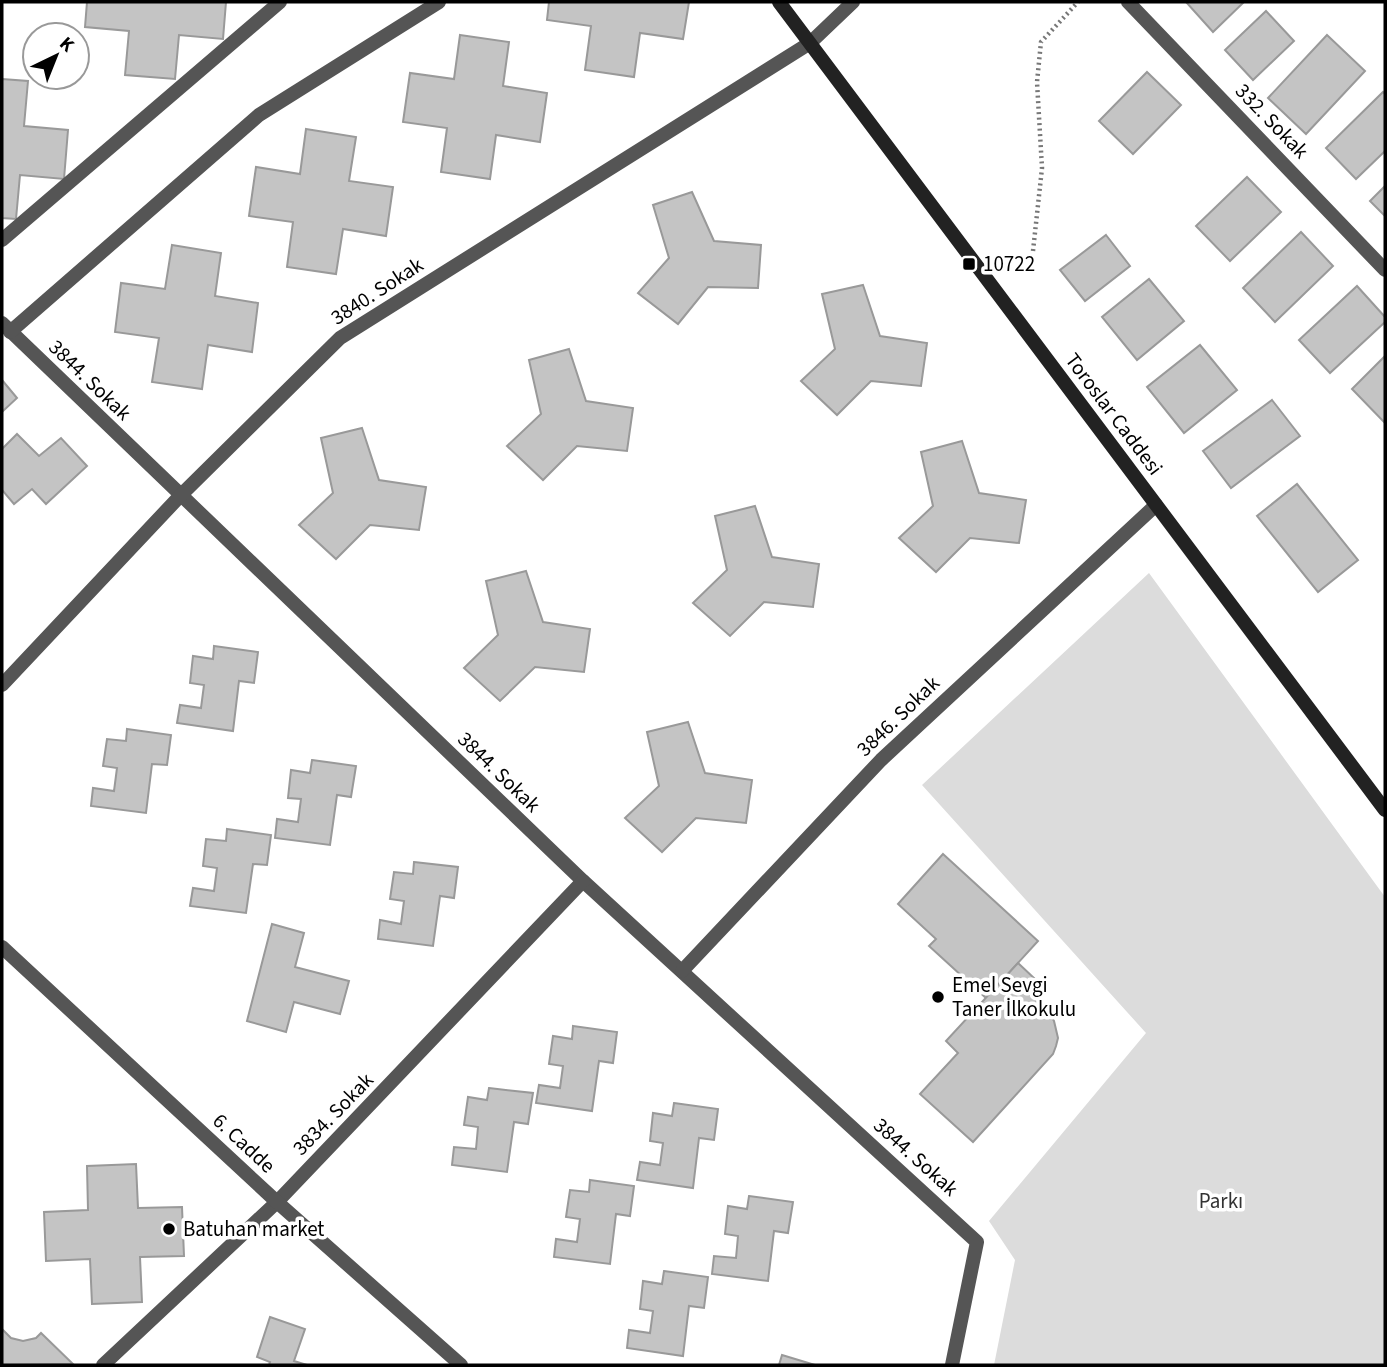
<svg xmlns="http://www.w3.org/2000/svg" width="1387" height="1367" viewBox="0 0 1387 1367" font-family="'Source Sans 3',sans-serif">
  <rect width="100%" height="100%" fill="#fff"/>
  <polygon fill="#dcdcdc" points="1149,573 1385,897 1385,1365 994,1365 1015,1260 989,1221 1146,1033 922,785"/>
  <g fill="#c4c4c4" stroke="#999" stroke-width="2">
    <polygon points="87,2 226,2 223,39 179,35 175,79 125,75 129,31 85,27"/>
    <polygon points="549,2 689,2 683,39 640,33 634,77 585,70 591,26 547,20"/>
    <polygon points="1186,2 1244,2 1213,32"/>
    <polygon points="1266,11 1294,41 1253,80 1225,50"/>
    <polygon points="460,35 509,42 503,86 547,93 540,142 496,135 490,179 441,172 447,128 403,122 410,73 454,79"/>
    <polygon points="1327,35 1365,71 1306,134 1268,98"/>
    <polygon points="1147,72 1181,105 1133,154 1099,121"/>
    <polygon points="2,79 28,81 24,126 68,130 64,179 20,175 16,219 2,218"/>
    <polygon points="1383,92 1385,94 1385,151 1356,179 1326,148"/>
    <polygon points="306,129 356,137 349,181 393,187 386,236 343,229 336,274 287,267 293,222 249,216 256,167 300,174"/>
    <polygon points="1247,177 1281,212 1230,261 1196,226"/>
    <polygon points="1385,186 1385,216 1370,201"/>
    <polygon points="692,192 714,241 761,245 758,288 708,287 678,324 638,293 669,258 653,205"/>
    <polygon points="1301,232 1333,266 1275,322 1243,288"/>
    <polygon points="1106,235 1130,266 1085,301 1060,270"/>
    <polygon points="172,245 221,253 215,296 258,303 252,352 208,345 202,389 152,382 159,338 115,332 121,283 165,289"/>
    <polygon points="1149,279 1184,321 1137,360 1102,317"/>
    <polygon points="863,285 880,336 927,343 921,386 871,381 837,415 801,381 835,349 822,294"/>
    <polygon points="1357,286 1385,317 1385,322 1330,373 1299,340"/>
    <polygon points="1200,345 1237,390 1184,433 1147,387"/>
    <polygon points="569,349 586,401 633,408 627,451 577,446 543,480 507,446 541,414 529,360"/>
    <polygon points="1385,356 1385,423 1352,389"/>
    <polygon points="2,380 17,398 2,412"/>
    <polygon points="1272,400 1300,436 1231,488 1203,451"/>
    <polygon points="362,428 379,480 426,487 419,530 370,525 336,559 299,525 333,493 321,438"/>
    <polygon points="17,434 39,456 61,438 87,466 46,504 32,489 14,504 2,490 2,449"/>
    <polygon points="962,441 979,493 1026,500 1019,543 970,538 936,572 899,538 933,506 921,452"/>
    <polygon points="1297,484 1358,560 1318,592 1257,516"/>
    <polygon points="755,506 772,557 819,564 813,607 764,602 730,636 693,603 727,570 715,516"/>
    <polygon points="526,571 543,622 590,629 584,672 535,667 500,701 464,668 498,635 486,581"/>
    <polygon points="214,646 258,652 254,683 239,681 233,731 177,723 180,705 201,708 204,685 190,683 193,656 213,659"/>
    <polygon points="688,722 705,773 752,780 746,823 696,818 662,852 625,818 659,786 647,732"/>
    <polygon points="127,729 171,735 167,765 152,764 146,813 91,806 93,788 114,791 117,768 103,766 107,739 126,741"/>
    <polygon points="312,760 356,766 351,797 337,795 330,845 275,838 277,819 298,822 301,799 288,798 291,770 310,773"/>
    <polygon points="227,829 271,835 267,865 253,864 246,913 190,906 193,888 214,891 217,868 203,866 206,839 226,841"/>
    <polygon points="943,854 1038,941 986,998 929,946 936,939 898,904"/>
    <polygon points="414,862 458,867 454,898 440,896 433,946 378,939 380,920 401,924 404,901 390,899 394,872 413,874"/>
    <polygon points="272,924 304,933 295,967 349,981 340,1014 294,1002 286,1032 247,1021"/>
    <polygon points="1018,963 1034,978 1024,989 1049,1013 1054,1021 1058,1038 1056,1046 1053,1054 973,1142 920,1094 958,1053 946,1041"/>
    <polygon points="573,1026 617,1032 613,1063 599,1061 592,1111 536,1103 539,1085 560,1088 563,1066 549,1064 553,1036 572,1039"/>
    <polygon points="489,1088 533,1093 528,1124 514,1122 507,1172 452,1165 454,1147 476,1149 478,1127 464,1125 468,1097 487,1100"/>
    <polygon points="674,1103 718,1109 714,1140 699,1138 693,1188 637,1180 640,1162 660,1165 663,1143 650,1141 653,1113 672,1116"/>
    <polygon points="136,1164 138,1208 182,1207 184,1256 140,1257 142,1302 92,1304 90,1259 46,1261 44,1212 88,1210 87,1166"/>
    <polygon points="590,1180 634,1186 630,1216 616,1214 610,1264 554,1257 556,1239 577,1242 580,1219 566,1217 570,1190 589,1192"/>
    <polygon points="749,1196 793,1202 788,1233 774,1231 768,1281 712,1274 714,1256 736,1258 738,1236 725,1234 728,1206 747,1209"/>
    <polygon points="664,1271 708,1277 704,1308 689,1306 683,1356 627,1348 629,1330 650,1333 653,1311 640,1309 643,1281 662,1284"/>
    <polygon points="270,1317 305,1329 294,1361 307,1365 269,1365 270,1362 257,1357"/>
    <polygon points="2,1329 11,1338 23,1341 36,1338 41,1333 73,1364 2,1365"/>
    <polygon points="782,1355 815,1365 779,1365"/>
  </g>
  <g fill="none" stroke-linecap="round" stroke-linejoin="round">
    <polyline stroke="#777" stroke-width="4.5" stroke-dasharray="2 3.5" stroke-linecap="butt" points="1033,251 1042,168 1037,82 1041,42 1078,2"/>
    <g stroke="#555" stroke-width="14">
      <polyline points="1128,2 1385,270"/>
      <polyline points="2,240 280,2"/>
      <polyline points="2,323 583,881 977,1242 952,1365"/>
      <polyline points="10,332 259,115 439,2"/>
      <polyline points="2,685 180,496 340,338 810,43 853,2"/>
      <polyline points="682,971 881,760 1156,505"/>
      <polyline points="103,1365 277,1202 583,881"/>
    </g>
    <polyline stroke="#555" stroke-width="14" points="2,947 277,1202 461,1365"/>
    <polyline stroke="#222" stroke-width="14" points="779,2 1385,810"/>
  </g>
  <g fill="#000" stroke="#fff" stroke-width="2.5">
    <rect x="962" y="257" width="14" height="14" rx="3.5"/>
    <circle cx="938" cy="997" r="7"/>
    <circle cx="169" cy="1229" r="7"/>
  </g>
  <g text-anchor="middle" stroke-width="7" stroke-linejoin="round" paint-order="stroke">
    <g font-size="21" fill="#000" stroke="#fff">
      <text transform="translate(1272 121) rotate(46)" y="7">332. Sokak</text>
      <text transform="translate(377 291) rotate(-33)" y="7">3840. Sokak</text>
      <text transform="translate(90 380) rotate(44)" y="7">3844. Sokak</text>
      <text transform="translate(1114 414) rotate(53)" y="7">Toroslar Caddesi</text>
      <text transform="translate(898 716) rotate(-44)" y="7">3846. Sokak</text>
      <text transform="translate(499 772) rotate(44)" y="7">3844. Sokak</text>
      <text transform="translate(333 1114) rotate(-46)" y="7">3834. Sokak</text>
      <text transform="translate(244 1143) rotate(43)" y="7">6. Cadde</text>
      <text transform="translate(916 1157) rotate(42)" y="7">3844. Sokak</text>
    </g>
    <g font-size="21" fill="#000" stroke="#fff" text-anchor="start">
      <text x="983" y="271">10722</text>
      <text x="952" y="992">Emel Sevgi<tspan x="952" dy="24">Taner İlkokulu</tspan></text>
      <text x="183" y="1236">Batuhan market</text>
    </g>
    <g font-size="21" fill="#333" stroke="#fff">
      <text x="1221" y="1208">Parkı</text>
    </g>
  </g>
  <rect width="1387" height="1367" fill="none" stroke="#000000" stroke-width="7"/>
  <g transform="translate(56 56) rotate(43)"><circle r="33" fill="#ffffff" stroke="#999999" stroke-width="2"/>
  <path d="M0-5L12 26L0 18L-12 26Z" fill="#000000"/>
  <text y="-10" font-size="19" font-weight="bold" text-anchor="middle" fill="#000000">K</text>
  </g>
</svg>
